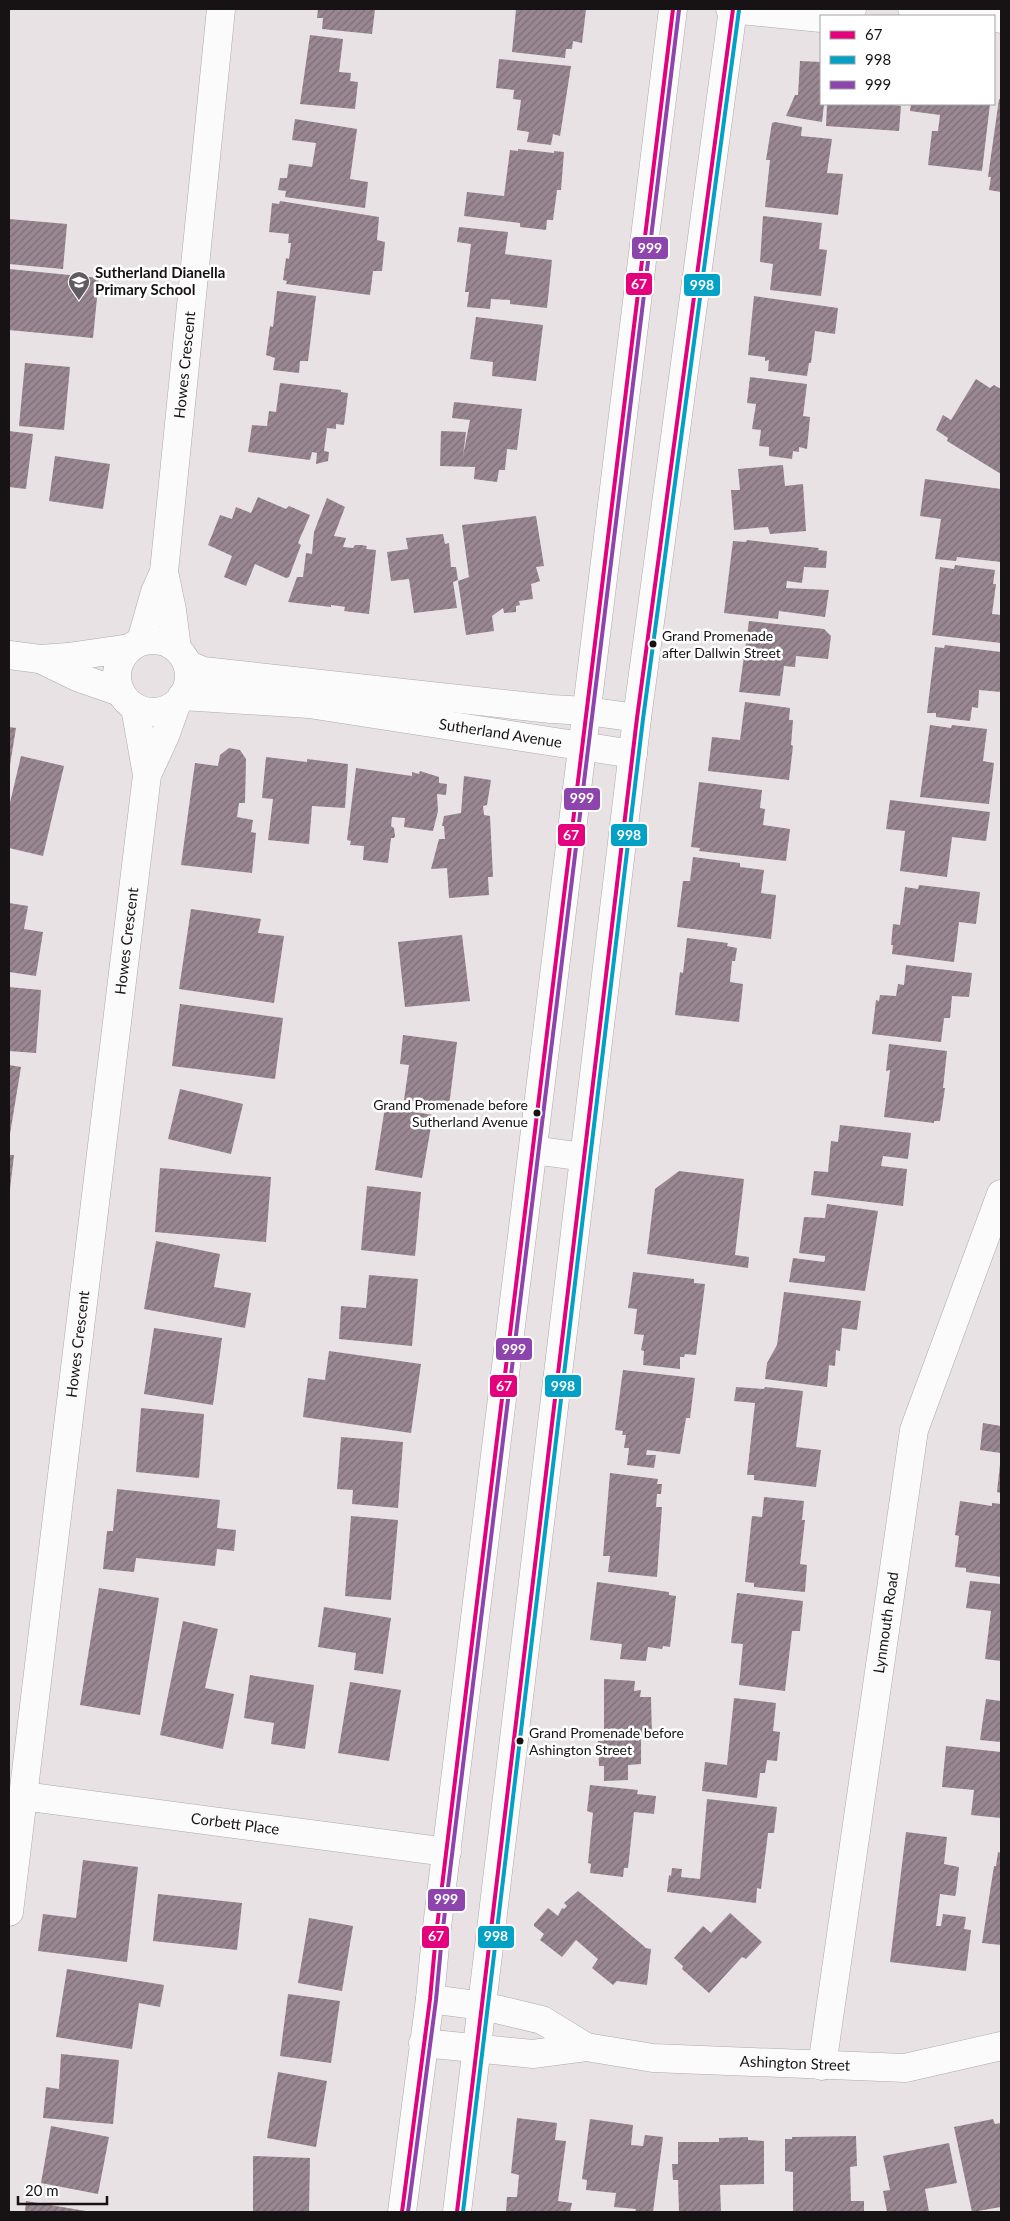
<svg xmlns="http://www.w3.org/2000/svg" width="1010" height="2221" viewBox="0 0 1010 2221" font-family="Lato,sans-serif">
  <defs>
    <pattern id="building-hatch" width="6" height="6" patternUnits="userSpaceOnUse" patternTransform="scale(1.25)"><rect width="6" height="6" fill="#998791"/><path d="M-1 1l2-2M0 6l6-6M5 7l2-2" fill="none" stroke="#7c6d75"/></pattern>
  </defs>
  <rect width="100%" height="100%" fill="#e9e2e5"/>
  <g fill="url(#building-hatch)">
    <polygon points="318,9 375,9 372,34 322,29 323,18 317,18"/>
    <polygon points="516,9 586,9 582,43 573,41 572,49 566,49 565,58 512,52"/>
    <polygon points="310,35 343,39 339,72 351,73 350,81 358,82 355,109 300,104"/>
    <polygon points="499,59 571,66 560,136 553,134 551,145 527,142 529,132 517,130 521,100 513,99 514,90 496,88"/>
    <polygon points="800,61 821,62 821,104 824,104 822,122 786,116 795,95 798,95"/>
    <polygon points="999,99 1001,99 1001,192 989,190 991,177 988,177"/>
    <polygon points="827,104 888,104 901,106 899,131 826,126"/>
    <polygon points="911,104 990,104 982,171 928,165 932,131 938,131 940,115 910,111"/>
    <polygon points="295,119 357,129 350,179 368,182 365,208 285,197 286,191 278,190 280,178 287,178 289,164 312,167 316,143 292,140"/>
    <polygon points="775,122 802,127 801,136 832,139 827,173 843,174 838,215 765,207 770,160 766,160 772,123"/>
    <polygon points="518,149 554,153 554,151 564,152 561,190 557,190 553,220 547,220 546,230 520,227 520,223 464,216 467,192 504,196 510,150 518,151"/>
    <polygon points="280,201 379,217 377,240 385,242 382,271 373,271 370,295 286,284 287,281 283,280 286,258 289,259 291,243 288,243 289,234 269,232 272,203 279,204"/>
    <polygon points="763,216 822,223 819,249 827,250 821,296 770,290 773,264 760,262"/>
    <polygon points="9,219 67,224 63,269 9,264"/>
    <polygon points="459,227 508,232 505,254 552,260 547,308 510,304 510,300 491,299 490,309 467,307 469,292 465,292 471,244 457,242"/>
    <polygon points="9,269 99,278 93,338 9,330"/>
    <polygon points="277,291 316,296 308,361 300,361 299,373 273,370 275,358 266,355 270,326 273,327"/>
    <polygon points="754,296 838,308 835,334 815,331 811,363 809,363 807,376 768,371 769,360 765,361 765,357 748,355"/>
    <polygon points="476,317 543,325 536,381 492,376 493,362 470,359"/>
    <polygon points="25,363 70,367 64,430 19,426"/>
    <polygon points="750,377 807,384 803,416 810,417 807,449 799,447 799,452 793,451 792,459 769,456 769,447 759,446 761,430 752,429 756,404 747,403"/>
    <polygon points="976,379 990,388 994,385 1001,389 1001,474 947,441 948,438 936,430 943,415 951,420"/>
    <polygon points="280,383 341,390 341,392 348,393 344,425 336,424 336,429 327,428 324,451 329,452 328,461 316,464 317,453 312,452 310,460 248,452 252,425 267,426 269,411 276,412"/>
    <polygon points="454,402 522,409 517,450 507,449 505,470 499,470 497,482 474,479 475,467 440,466 441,431 466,432 463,456 470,420 452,418"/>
    <polygon points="9,431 33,434 26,489 9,487"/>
    <polygon points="55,456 110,464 103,509 49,501"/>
    <polygon points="783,465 785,486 803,484 806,531 770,534 768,527 734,530 731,490 740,490 738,469"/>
    <polygon points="925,479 1001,489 1001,562 957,557 956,561 935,559 941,519 920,516"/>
    <polygon points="258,497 286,509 289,506 310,515 298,543 301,545 289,577 286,578 255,564 246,586 224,577 232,556 208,545 220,515 232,519 236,507 251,513"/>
    <polygon points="327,498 345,507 334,536 346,538 343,547 353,548 355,545 361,545 367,546 366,549 376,550 369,614 344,611 345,607 339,606 331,605 331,607 288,602 297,577 303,577 306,553 312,554 314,532"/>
    <polygon points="536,516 544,566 536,567 540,581 531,584 533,599 519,601 520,605 516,606 516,612 504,613 503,608 492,616 494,631 466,635 458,581 469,577 462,525"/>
    <polygon points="443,534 445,544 449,543 451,567 456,567 458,580 453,582 457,608 414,613 409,579 391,581 387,552 408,549 406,538"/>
    <polygon points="747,540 819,548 818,550 827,551 826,568 804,567 802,583 787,581 786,588 829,590 825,617 779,611 778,619 724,613 733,541 746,542"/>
    <polygon points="955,565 995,570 993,584 996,584 992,614 1001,615 1001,643 932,635 940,567 954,569"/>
    <polygon points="749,621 824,629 831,636 828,659 796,656 795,667 784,666 780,696 739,692"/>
    <polygon points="945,645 1001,652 1001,692 979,690 978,708 972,707 970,721 936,717 936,713 927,713 935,647 944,648"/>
    <polygon points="745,702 790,708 789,720 793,720 791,745 793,746 789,780 708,771 712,737 740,740"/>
    <polygon points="930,725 951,728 952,725 987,729 983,761 994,763 989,804 920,797"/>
    <polygon points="9,727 16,728 10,765 9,765"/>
    <polygon points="229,748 240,750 246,759 245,803 239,803 237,817 253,820 251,832 256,833 252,873 181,865 195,763 218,766 220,755"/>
    <polygon points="21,756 64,766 43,856 9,848 9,807"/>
    <polygon points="266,757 307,762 307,759 348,764 345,808 312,806 309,844 268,840 273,799 262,798"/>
    <polygon points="356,768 412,776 412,772 419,774 420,771 423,772 439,777 439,783 447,784 446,795 437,794 438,811 433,831 404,827 405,818 392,817 391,826 394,828 395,836 394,838 391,838 388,863 363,860 364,846 350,845 351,841 347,840"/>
    <polygon points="464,776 491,780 487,805 483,806 484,815 490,816 493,877 488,877 489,895 449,898 447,868 431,869 439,839 445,839 444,826 442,826 444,816 461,813"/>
    <polygon points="699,782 762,790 760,808 765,809 763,825 790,829 786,861 699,851 700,848 691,847"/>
    <polygon points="890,800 990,812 986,841 952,837 947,877 900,871 905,831 886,829"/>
    <polygon points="693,857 740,863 740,867 764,870 761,893 776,895 771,939 677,927 683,881 690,881"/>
    <polygon points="919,885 980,892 976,924 959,922 954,962 892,954 893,945 891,945 893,924 900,925 905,887 918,889"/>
    <polygon points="9,903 28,906 24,929 43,932 36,976 9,972"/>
    <polygon points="191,909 261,919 258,933 284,936 274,1003 179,989"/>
    <polygon points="462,935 470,1001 405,1007 398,942"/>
    <polygon points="687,938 728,943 727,946 737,948 735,961 732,961 730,982 743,984 739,1022 675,1015 680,972 683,973"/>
    <polygon points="906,965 972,973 969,997 952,996 950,1018 944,1018 941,1042 872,1034 876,1000 879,1001 880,995 896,996 898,984 904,985"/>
    <polygon points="9,987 41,990 36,1053 9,1051"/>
    <polygon points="180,1004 283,1018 275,1079 172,1066"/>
    <polygon points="403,1035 457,1042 449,1106 404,1100 409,1065 400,1064"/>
    <polygon points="889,1044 947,1051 943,1088 945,1088 940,1121 934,1121 934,1123 884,1117 890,1070 886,1071"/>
    <polygon points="9,1065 21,1067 10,1134 9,1134"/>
    <polygon points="180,1089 243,1104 231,1154 168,1139"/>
    <polygon points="385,1107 433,1115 422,1178 375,1170"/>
    <polygon points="840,1125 911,1133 908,1159 883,1156 881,1166 907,1169 903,1206 811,1195 814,1171 828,1172 831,1141 838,1142"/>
    <polygon points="9,1155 14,1155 10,1189 9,1189"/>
    <polygon points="160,1168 271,1177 266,1242 155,1232"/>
    <polygon points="679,1171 744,1179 735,1255 749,1257 748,1268 647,1254 655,1189"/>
    <polygon points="367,1186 421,1192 415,1256 361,1250"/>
    <polygon points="827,1204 878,1211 865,1291 789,1282 793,1258 824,1262 825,1260 825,1256 799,1253 804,1217 825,1218"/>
    <polygon points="156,1241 220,1254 214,1287 251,1293 245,1328 144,1309"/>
    <polygon points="633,1272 694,1279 694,1283 705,1284 696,1355 685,1354 684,1357 680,1357 680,1369 643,1365 644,1351 641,1350 644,1335 634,1334 637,1309 628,1308"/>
    <polygon points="369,1275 418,1279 412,1346 339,1339 341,1306 366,1308"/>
    <polygon points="784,1292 861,1301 857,1330 842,1328 840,1351 836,1350 835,1366 829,1365 827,1387 765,1379 767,1363 777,1345"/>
    <polygon points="154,1328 222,1338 213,1405 144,1394"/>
    <polygon points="329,1351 421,1364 411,1433 303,1417 308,1378 325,1380"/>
    <polygon points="623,1370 695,1378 690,1418 686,1418 680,1454 647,1450 646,1455 656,1455 654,1468 627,1465 629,1448 624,1448 626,1435 622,1435 623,1431 615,1430"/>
    <polygon points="736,1387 764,1389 765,1387 803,1391 796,1447 821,1450 816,1487 754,1480 754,1475 747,1475 755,1403 734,1401"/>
    <polygon points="141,1408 204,1414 199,1478 136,1472"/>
    <polygon points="983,1423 1001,1426 1001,1453 980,1450"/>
    <polygon points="341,1437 403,1442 398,1508 352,1504 353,1490 337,1489"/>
    <polygon points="1000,1464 1001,1464 1001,1493 997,1492"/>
    <polygon points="610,1473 658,1479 657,1484 662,1484 661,1494 657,1494 656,1507 662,1507 657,1577 608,1572 610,1556 603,1556"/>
    <polygon points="117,1489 220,1500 217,1528 236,1530 234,1551 217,1549 215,1566 136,1558 134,1572 103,1569 107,1531 113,1531"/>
    <polygon points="764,1497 804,1501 802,1520 805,1520 800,1564 807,1565 805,1592 754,1587 754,1583 745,1582 752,1516 762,1517"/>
    <polygon points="960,1501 992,1506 992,1503 1001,1504 1001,1577 966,1572 966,1568 955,1567 959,1536 955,1535"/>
    <polygon points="351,1516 398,1520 391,1600 345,1596"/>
    <polygon points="970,1581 1001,1584 1001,1661 985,1659 991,1611 966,1608"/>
    <polygon points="597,1582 669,1592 669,1595 676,1596 670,1647 663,1646 662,1649 648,1647 646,1661 620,1659 622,1644 590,1640"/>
    <polygon points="99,1588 159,1598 140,1715 80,1705"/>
    <polygon points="737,1593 803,1601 800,1631 792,1631 785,1691 739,1685 743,1644 731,1643"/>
    <polygon points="324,1607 391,1618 383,1674 354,1670 356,1653 318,1647"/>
    <polygon points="183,1621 218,1629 205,1688 234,1694 223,1749 160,1735"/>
    <polygon points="250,1675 314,1685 305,1749 271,1744 274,1723 244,1718"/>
    <polygon points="604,1679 635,1681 634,1691 641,1690 640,1697 651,1697 652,1737 641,1737 641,1764 628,1765 628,1780 604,1781 604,1766 599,1766 598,1741 604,1741"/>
    <polygon points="350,1682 401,1690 389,1761 338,1753"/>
    <polygon points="734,1698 776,1703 773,1731 780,1732 777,1761 767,1760 765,1773 760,1773 757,1798 702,1791 705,1762 727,1765"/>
    <polygon points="986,1699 1001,1701 1001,1742 980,1740"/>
    <polygon points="946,1746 1001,1752 1001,1818 971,1815 974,1790 942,1787"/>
    <polygon points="590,1785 638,1790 637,1794 656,1796 654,1814 634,1812 628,1868 624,1868 623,1877 590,1873 591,1864 588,1863 593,1813 587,1811"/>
    <polygon points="707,1799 777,1807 774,1833 768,1833 761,1889 757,1888 756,1903 667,1892 669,1875 671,1876 672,1868 682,1869 681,1877 700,1879"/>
    <polygon points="906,1832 947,1837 944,1864 959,1867 956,1893 955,1896 940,1894 936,1926 941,1926 943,1914 966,1917 964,1929 971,1930 966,1971 890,1962"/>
    <polygon points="998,1852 1001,1853 1001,1945 982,1943 994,1866 996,1866"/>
    <polygon points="83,1860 138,1867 127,1962 38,1951 43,1914 76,1918"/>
    <polygon points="578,1891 645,1947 645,1948 651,1949 647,1985 617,1981 613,1985 592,1968 598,1959 576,1940 562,1957 540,1940 544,1934 534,1926 534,1924 548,1908 558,1916 562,1908 564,1909 567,1906 564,1903"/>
    <polygon points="158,1894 242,1903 237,1950 153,1941"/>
    <polygon points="730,1913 762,1942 746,1959 742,1957 709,1993 682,1969 683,1966 674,1958 703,1926 711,1933"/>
    <polygon points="309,1918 353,1926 342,1991 298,1983"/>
    <polygon points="67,1969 164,1985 160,2007 139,2003 132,2049 56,2037"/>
    <polygon points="288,1994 340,2001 331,2063 280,2056"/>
    <polygon points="61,2054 119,2060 113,2124 43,2118 46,2087 59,2089"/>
    <polygon points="278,2072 327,2081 316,2147 267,2138"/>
    <polygon points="517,2118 557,2123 555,2140 566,2141 558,2201 572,2203 570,2212 506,2212 507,2197 517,2197 519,2175 511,2173"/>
    <polygon points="590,2119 633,2125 631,2145 643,2146 645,2135 663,2137 653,2212 635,2212 636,2209 614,2207 616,2193 586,2190 587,2180 582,2179"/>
    <polygon points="993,2119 995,2124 1001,2123 1001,2207 972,2212 954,2127"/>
    <polygon points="51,2126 109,2137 98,2194 41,2183"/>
    <polygon points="856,2136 857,2166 850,2167 851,2201 864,2201 864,2212 793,2212 793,2172 785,2171 785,2139 792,2139 792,2137"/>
    <polygon points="748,2137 748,2140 764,2141 764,2184 720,2185 721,2212 679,2212 678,2180 673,2180 672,2164 678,2164 678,2142 719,2142 719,2138"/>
    <polygon points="949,2143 957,2183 925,2189 929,2212 887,2212 883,2191 890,2190 883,2156"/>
    <polygon points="253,2156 310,2158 309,2212 253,2212"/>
    <polygon points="26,2201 86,2211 86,2212 25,2212"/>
  </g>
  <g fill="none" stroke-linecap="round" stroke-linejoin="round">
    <g stroke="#ada8aa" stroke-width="29">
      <g id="minor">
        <polyline points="730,9 821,18"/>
        <polyline points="912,9 978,16"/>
        <polyline points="826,16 852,9"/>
        <polyline points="994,18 1001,19"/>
        <polyline points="164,572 172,610 177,649"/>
        <circle cx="153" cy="676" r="36"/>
        <path id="s1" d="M 141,641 L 155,592 L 164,572 L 221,9"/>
        <polyline points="9,655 40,659 68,657 130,648"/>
        <polyline points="42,660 77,677 120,692"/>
        <polyline points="187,664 203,671 249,676 551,709 587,711 637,718"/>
        <path id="s2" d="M 182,696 L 309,704 L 633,754"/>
        <polyline points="135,707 147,775"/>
        <path id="s3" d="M 23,1796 L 447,1852"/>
        <path id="s4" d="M 9,1912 L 147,775 L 165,736 L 176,705"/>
        <polyline points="430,1999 483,2006 542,2020 586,2047"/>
        <path id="s5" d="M 423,2043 L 533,2054 L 586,2047 L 653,2058 L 905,2068 L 1001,2046"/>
        <path id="s6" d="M 822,2066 L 914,1430 L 1001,1194"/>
      </g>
    </g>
    <g stroke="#ada8aa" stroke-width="29">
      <g id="major">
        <polyline points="533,1150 584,1157"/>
        <polyline points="402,2212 430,1999 436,1935 673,9"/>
        <polyline points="457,2212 637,718 733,9"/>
      </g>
    </g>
    <use href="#minor" stroke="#fcfbfb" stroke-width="28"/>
    <use href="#major" stroke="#fcfbfb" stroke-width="28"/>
    <g stroke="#fff" stroke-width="8">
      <g id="bus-1">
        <polyline points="402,2212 430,1999 436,1935 673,9"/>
        <polyline points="457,2212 637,718 733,9"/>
      </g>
    </g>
    <g stroke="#fff" stroke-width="8">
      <polyline id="bus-2" points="463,2212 643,719 739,10"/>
    </g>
    <g stroke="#fff" stroke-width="8">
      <polyline id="bus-3" points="408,2212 436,2000 442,1936 679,10"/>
    </g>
    <use href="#bus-1" stroke="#e5007d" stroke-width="4"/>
    <use href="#bus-2" stroke="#01a2c5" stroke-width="4"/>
    <use href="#bus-3" stroke="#8e44ad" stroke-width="4"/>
  </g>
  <defs>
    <g id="school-pin" transform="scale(1.125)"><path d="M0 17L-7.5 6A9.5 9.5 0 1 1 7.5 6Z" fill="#605b5e" stroke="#fff"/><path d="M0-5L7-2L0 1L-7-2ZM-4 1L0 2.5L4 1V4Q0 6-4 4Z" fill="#fff"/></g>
  </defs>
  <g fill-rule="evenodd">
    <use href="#school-pin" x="79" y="282"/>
  </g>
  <g fill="#171315" stroke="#fff" stroke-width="2">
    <circle cx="653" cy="644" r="4.5"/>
    <circle cx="537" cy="1113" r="4.5"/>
    <circle cx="520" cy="1741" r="4.5"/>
  </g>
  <g text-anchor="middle" stroke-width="5" stroke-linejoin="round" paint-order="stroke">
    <g font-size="14" fill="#171315" stroke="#fff" text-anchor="start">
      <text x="662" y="641">Grand Promenade<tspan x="662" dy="17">after Dallwin Street</tspan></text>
      <text x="528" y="1110" text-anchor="end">Grand Promenade before<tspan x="528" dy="17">Sutherland Avenue</tspan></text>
      <text x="529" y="1738">Grand Promenade before<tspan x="529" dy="17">Ashington Street</tspan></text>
    </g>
    <g font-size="15" font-weight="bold" fill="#171315" stroke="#fff" text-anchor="start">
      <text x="95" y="278">Sutherland Dianella<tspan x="95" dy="17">Primary School</tspan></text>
    </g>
    <g font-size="15" fill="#171315" stroke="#fff">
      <text dy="5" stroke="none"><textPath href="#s1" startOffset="281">Howes Crescent</textPath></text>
      <text dy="5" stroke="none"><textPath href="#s2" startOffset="321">Sutherland Avenue</textPath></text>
      <text dy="5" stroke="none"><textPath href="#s4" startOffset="978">Howes Crescent</textPath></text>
      <text dy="5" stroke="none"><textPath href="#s4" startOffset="572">Howes Crescent</textPath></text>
      <text dy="5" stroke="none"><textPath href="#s6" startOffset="448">Lynmouth Road</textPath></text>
      <text dy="5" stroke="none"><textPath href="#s3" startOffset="214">Corbett Place</textPath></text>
      <text dy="5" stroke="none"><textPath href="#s5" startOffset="374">Ashington Street</textPath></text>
    </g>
  </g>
  <g stroke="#fff" stroke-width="2">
    <rect x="631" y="236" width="38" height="24" rx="5" fill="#8e44ad"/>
    <rect x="625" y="272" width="28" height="24" rx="5" fill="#e5007d"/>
    <rect x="683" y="273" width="38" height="24" rx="5" fill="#01a2c5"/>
    <rect x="563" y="787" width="38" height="24" rx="5" fill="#8e44ad"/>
    <rect x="610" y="823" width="38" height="24" rx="5" fill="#01a2c5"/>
    <rect x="557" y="823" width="29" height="24" rx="5" fill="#e5007d"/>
    <rect x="495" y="1337" width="38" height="24" rx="5" fill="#8e44ad"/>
    <rect x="544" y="1374" width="38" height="24" rx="5" fill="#01a2c5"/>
    <rect x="489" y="1374" width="29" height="24" rx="5" fill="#e5007d"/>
    <rect x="427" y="1888" width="39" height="24" rx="5" fill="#8e44ad"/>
    <rect x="477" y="1925" width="38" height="24" rx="5" fill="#01a2c5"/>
    <rect x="421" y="1925" width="29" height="24" rx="5" fill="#e5007d"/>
  </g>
  <g font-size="14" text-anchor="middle" font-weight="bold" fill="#fff">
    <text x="650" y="253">999</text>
    <text x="639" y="289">67</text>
    <text x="702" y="290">998</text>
    <text x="582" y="803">999</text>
    <text x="629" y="840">998</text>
    <text x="571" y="840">67</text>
    <text x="514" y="1354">999</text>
    <text x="563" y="1391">998</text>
    <text x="504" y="1391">67</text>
    <text x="446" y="1904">999</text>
    <text x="496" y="1941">998</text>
    <text x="436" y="1941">67</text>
  </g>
  <rect width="1010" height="2221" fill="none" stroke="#171315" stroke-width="20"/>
  <rect x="820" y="15" width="175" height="90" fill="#ffffff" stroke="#a2a1a1"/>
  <rect x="830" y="31" width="25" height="8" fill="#e5007d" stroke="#a2a1a1"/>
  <text x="865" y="40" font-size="15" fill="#171315">67</text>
  <rect x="830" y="56" width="25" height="8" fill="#01a2c5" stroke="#a2a1a1"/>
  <text x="865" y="65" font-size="15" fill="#171315">998</text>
  <rect x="830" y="81" width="25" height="8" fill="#8e44ad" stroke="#a2a1a1"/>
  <text x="865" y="90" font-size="15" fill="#171315">999</text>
  <path d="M18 2196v8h89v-8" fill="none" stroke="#171315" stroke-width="2.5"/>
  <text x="25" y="2196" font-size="15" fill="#171315" stroke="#ffffff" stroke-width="4" paint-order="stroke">20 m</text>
</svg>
